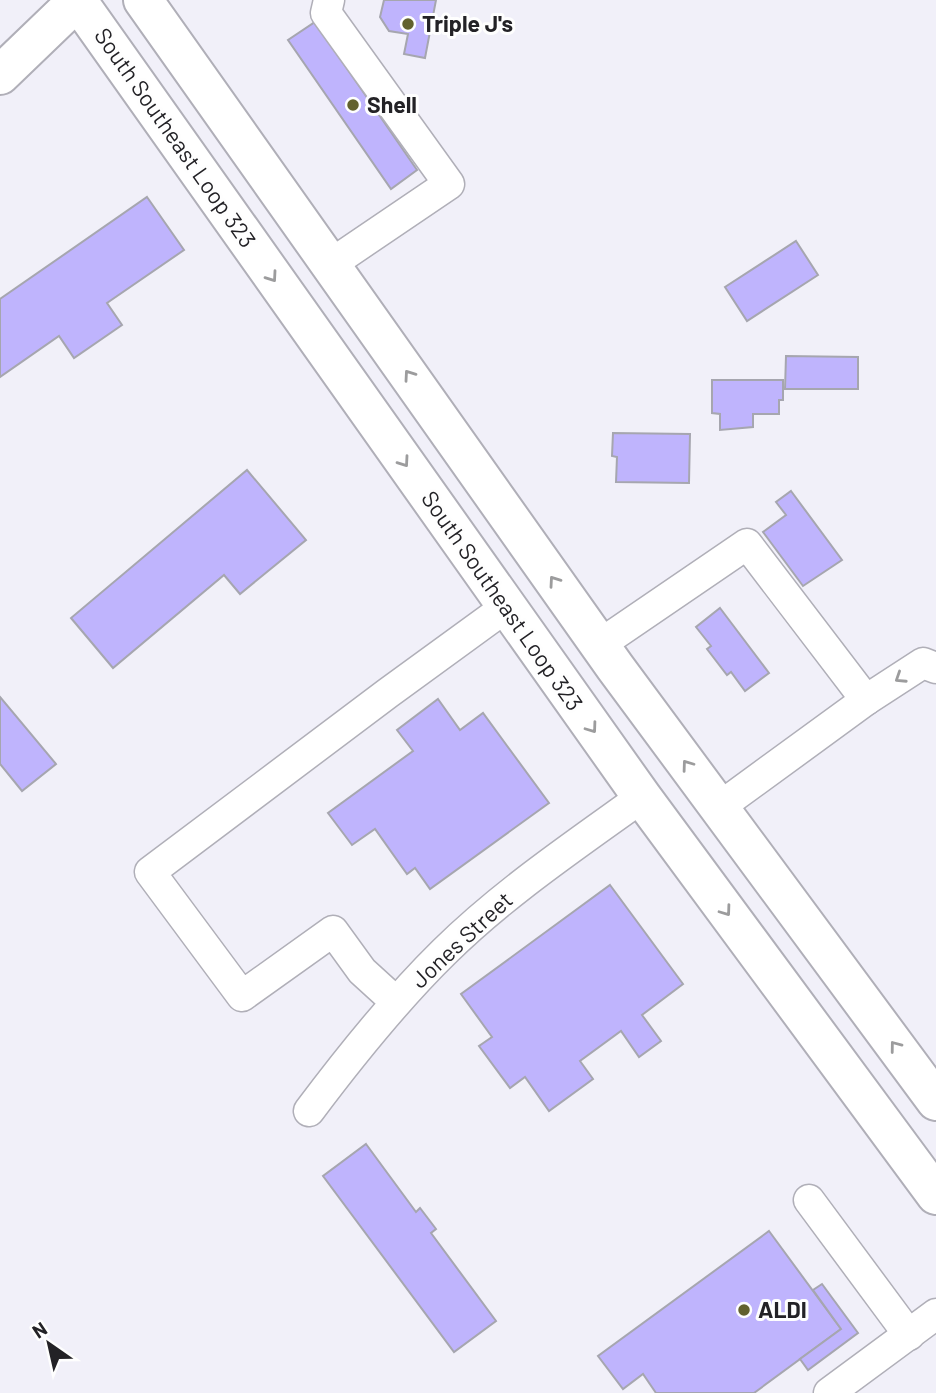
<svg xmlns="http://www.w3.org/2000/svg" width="936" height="1393" viewBox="0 0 936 1393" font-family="Barlow,sans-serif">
  <rect width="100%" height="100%" fill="#f1f0f9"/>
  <g fill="#bfb4fd" stroke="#a6a6af" stroke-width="2">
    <polygon points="384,0 436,0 425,58 404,54 408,34 389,31 380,17"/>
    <polygon points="315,22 417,170 391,189 288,40"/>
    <polygon points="147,197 184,250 107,303 122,325 74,358 59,336 0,377 0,299"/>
    <polygon points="796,241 818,275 747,321 725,287"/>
    <polygon points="786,356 858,357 858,389 785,389"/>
    <polygon points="712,380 783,380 783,400 779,400 779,414 753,414 753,427 720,430 720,414 712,413"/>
    <polygon points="613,433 690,434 689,483 616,482 617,457 612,456"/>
    <polygon points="247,470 306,540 240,594 224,575 113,668 71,618"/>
    <polygon points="791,491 842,560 803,586 763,532 786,515 776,502"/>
    <polygon points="720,608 769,673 745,691 731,672 727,675 707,649 711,646 696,627"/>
    <polygon points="0,697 56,764 22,791 0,764"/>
    <polygon points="438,699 460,730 483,713 549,803 430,889 415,868 407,874 375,829 352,845 328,813 413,751 397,730"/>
    <polygon points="610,885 683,984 642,1015 661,1041 639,1057 621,1031 580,1061 593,1079 549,1111 525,1077 510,1088 479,1046 492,1037 461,994"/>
    <polygon points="366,1144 416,1212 420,1208 436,1229 431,1233 496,1321 454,1352 323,1176"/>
    <polygon points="769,1231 841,1329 754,1393 656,1393 643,1374 623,1389 598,1356"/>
    <polygon points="822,1284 858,1333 808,1370 800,1359 841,1329 813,1290"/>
  </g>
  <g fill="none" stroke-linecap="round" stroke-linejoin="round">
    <g stroke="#b0afb8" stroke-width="33">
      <g id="minor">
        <polyline points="329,0 326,13 449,184 331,264"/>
        <polyline points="599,645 747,544 866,700 718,808"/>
        <polyline points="866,700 923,663 936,668"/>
        <polyline points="396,1002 362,971 333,931 242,996 150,872 388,693 506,607"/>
        <path d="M 309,1111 C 351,1055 394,1001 444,952 C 504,893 574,846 642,797"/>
        <polyline points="809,1200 909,1335"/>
        <polyline points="829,1393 936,1314"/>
      </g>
    </g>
    <g stroke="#b0afb8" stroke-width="42">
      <polyline id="major" points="0,75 78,0"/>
    </g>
    <g stroke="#b0afb8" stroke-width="42">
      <g id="highway">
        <polyline points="77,0 642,797 936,1195"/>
        <polyline points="143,0 615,667 936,1101"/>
      </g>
    </g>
    <use href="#minor" stroke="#fff" stroke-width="30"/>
    <use href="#major" stroke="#fff" stroke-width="38"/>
    <use href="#highway" stroke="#fff" stroke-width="38"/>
  </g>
  <defs><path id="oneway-chevron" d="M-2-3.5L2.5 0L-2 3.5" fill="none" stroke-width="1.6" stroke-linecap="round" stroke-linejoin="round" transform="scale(1.75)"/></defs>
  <g stroke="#9c9c9d">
    <use href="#oneway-chevron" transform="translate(272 277) rotate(55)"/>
    <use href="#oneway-chevron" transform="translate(409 375) rotate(-125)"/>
    <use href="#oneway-chevron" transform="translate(404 462) rotate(55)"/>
    <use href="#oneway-chevron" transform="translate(554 581) rotate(-125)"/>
    <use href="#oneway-chevron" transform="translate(900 678) rotate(147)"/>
    <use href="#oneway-chevron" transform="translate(592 728) rotate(54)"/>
    <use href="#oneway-chevron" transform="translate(687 765) rotate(-126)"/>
    <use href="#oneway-chevron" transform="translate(726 911) rotate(54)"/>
    <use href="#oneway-chevron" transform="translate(895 1046) rotate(-127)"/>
  </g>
  <g fill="#62612e" stroke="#fefefe" stroke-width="2.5">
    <circle cx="408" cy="24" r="7"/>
    <circle cx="353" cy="105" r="7"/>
    <circle cx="744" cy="1310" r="7"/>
  </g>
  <g text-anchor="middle" stroke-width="6" stroke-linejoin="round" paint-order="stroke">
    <g font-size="23" font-weight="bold" fill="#232226" stroke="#fefefe" text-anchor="start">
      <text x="422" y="32">Triple J's</text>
      <text x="367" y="113">Shell</text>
      <text x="758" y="1318">ALDI</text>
    </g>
    <g font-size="23" fill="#232226" stroke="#fefefe">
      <text transform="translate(175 138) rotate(55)" y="8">South Southeast Loop 323</text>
      <text transform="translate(502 601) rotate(55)" y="8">South Southeast Loop 323</text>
      <text transform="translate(462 940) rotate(-43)" y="8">Jones Street</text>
    </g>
  </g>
  <g transform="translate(49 1344) rotate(326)" stroke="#fefefe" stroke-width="5" paint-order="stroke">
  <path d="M0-5L12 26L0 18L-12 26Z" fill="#232226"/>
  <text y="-10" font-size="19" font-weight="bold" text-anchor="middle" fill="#232226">N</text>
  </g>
</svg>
